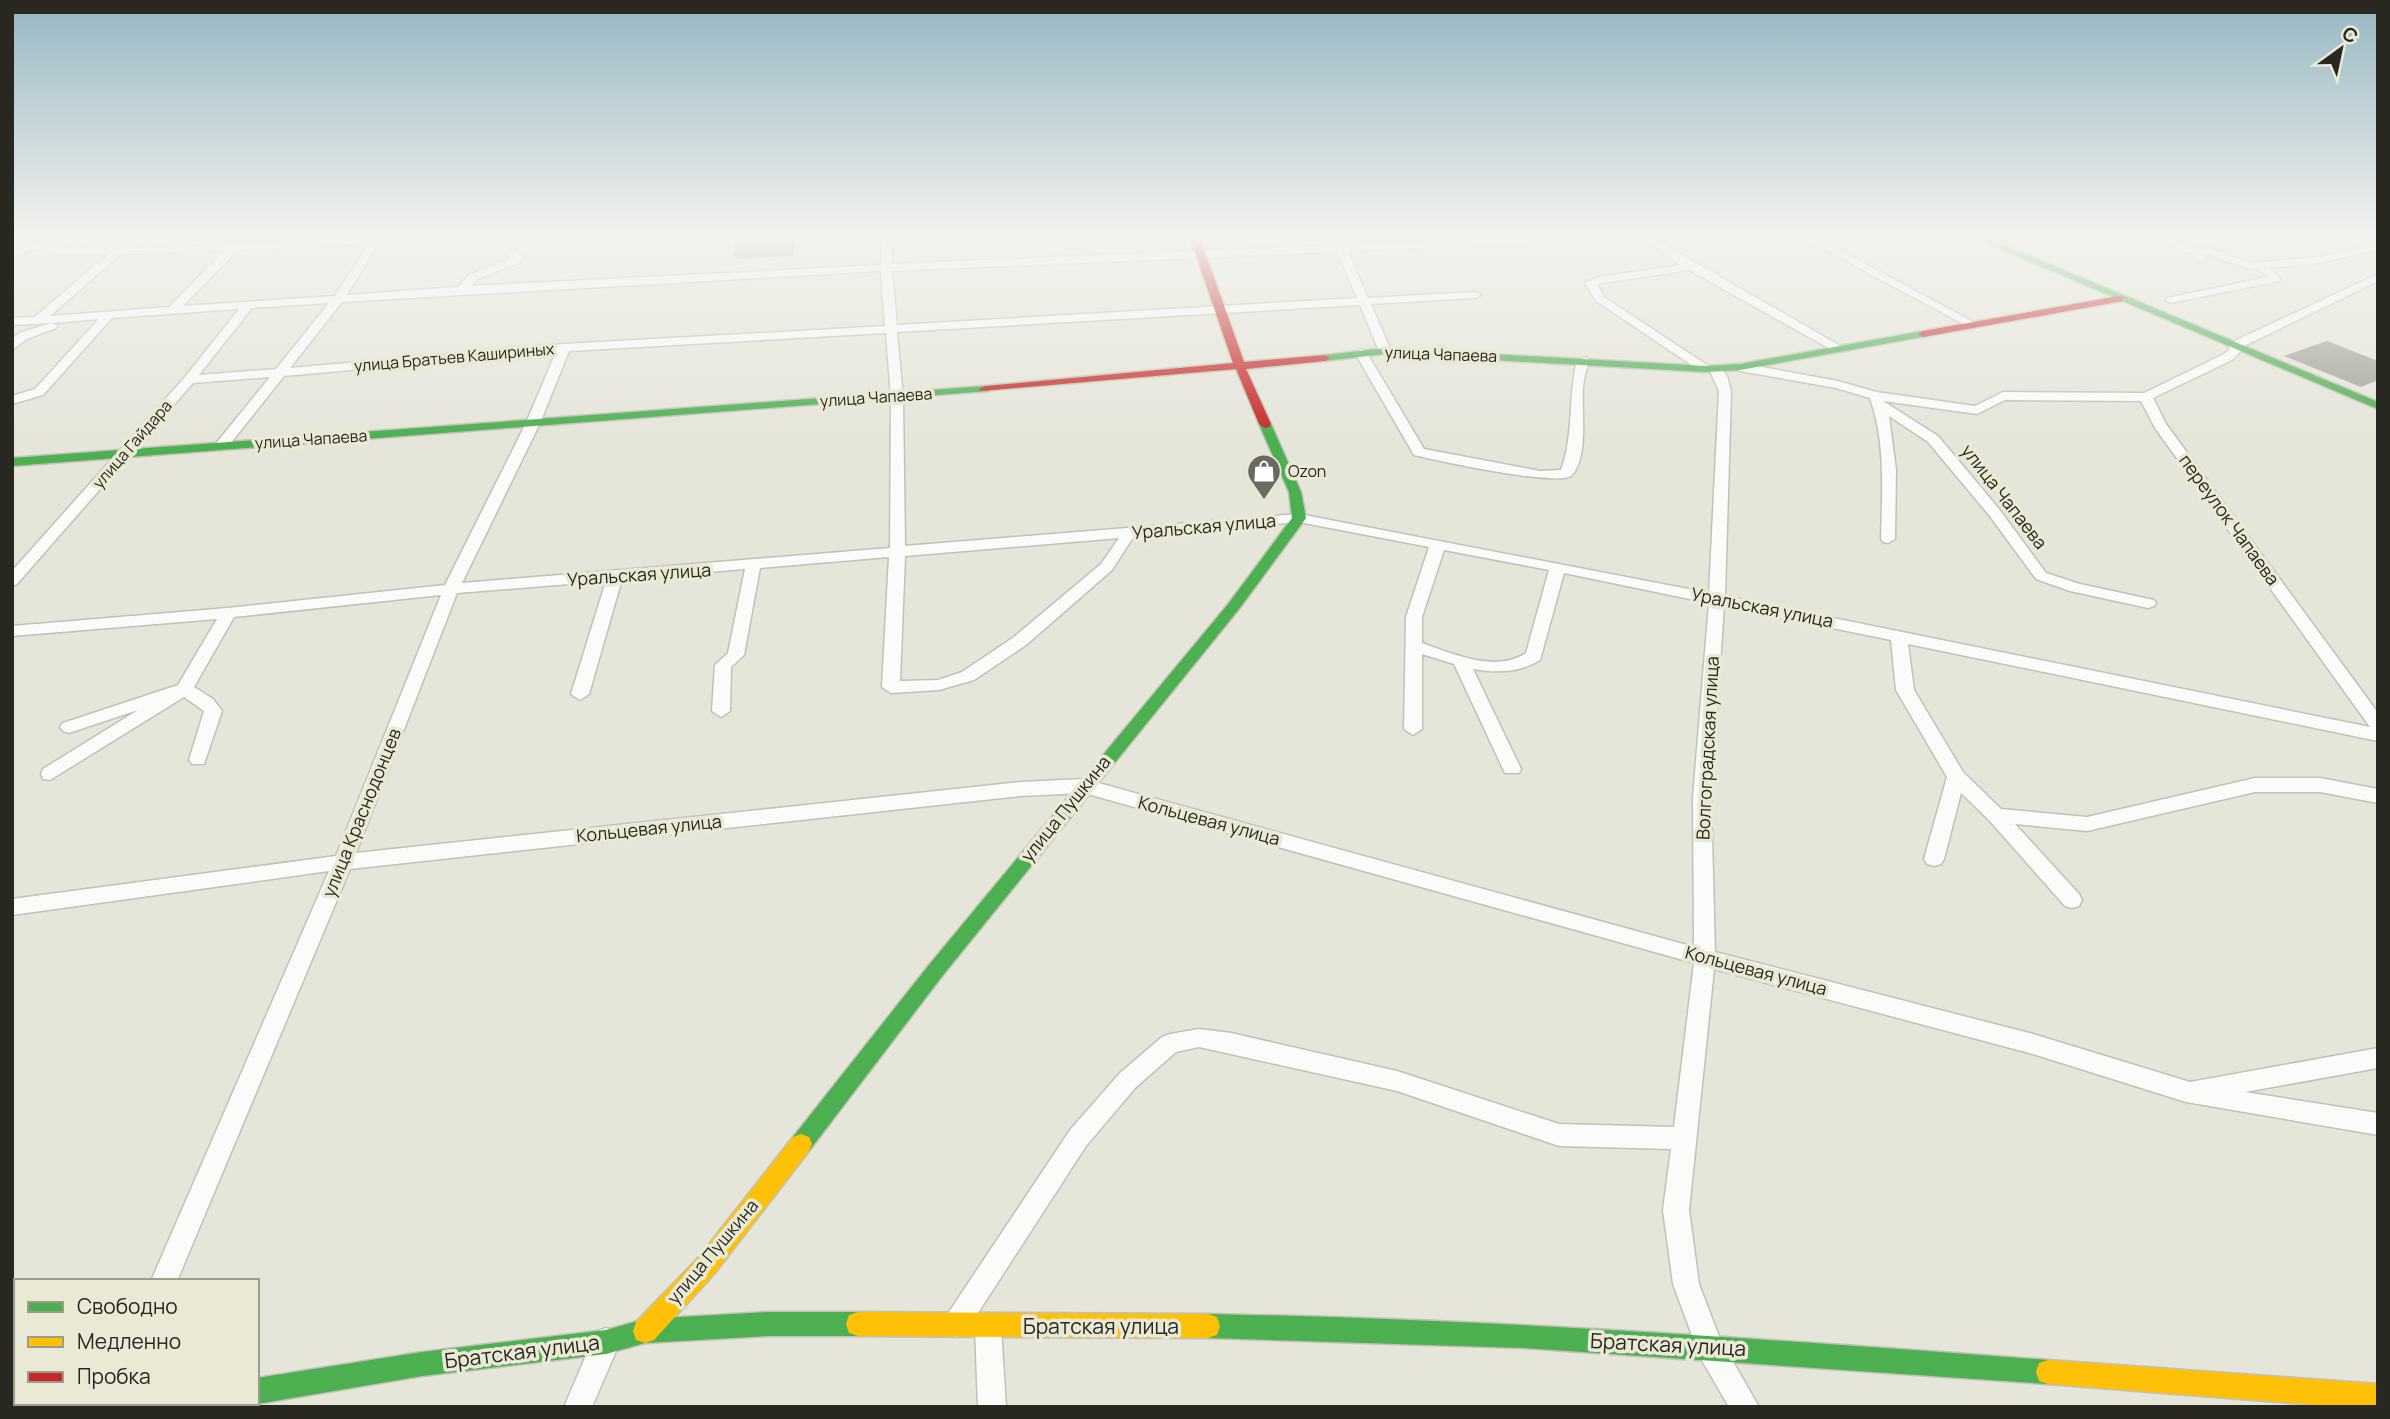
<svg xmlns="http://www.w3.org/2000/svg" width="2390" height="1419" viewBox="0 0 2390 1419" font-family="Manrope,sans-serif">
  <rect width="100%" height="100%" fill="#e5e5da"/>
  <g fill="#a2a199">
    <polygon points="737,238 757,238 756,243 796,241 793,256 736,259 737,256 732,256"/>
    <polygon points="2327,341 2378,361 2378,380 2361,387 2284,356"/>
  </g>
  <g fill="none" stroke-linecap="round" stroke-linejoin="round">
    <g stroke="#c1c1b8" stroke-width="3">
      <g id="street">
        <path d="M 25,238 L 35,238 L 34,244 C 99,254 166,247 232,244 L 238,240 L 243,243 L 382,238 L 347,295 L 458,287 L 469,275 L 512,258 L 503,250 L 503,238 L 513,238 L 513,249 L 523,258 L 519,263 L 477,279 L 471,286 L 881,265 L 882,238 L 892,238 L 892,264 L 1335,245 L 1332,238 L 1342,238 L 1345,245 L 1497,238 L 1583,238 L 1578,241 L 1348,251 L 1368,298 L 1475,292 L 1481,295 L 1475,298 L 1371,304 L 1391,351 L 1385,355 L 1379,351 L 1360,305 L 897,332 L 903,398 L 905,546 L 1299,514 L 1709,593 L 1719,391 L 1710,371 L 1702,372 L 1596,301 L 1585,283 L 1599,277 L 1681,265 L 1640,238 L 1653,238 L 1844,348 L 1834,351 L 1689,270 L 1597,284 L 1604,297 L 1710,367 L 1719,366 L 1727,376 L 1731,391 L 1725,596 L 2370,727 L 2155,428 L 2141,401 L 2005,400 L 1977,414 L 1883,401 L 1938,436 L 1999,509 L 2046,573 L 2080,584 L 2154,600 L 2156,603 L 2154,606 L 2148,608 L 2070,591 L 2036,579 L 1989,515 L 1928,442 L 1889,416 L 1896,470 L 1895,539 L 1888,543 L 1883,542 L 1881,539 C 1882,491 1886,444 1870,398 L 1836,388 L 1740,371 L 1734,367 L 1740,363 L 1838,381 L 1876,392 L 1975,406 L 2003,392 L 2144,393 L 2224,354 L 2229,350 L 2230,343 L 2378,274 L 2378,281 L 2240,348 L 2241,351 L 2232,360 L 2153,398 L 2166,424 L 2378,713 L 2378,741 L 1908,644 L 1914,690 L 1963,772 L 2001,809 L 2087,817 L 2255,778 L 2320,778 L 2378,789 L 2378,803 L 2320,792 L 2255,792 L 2087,831 L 2015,824 L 2079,894 L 2082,900 L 2079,906 L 2072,908 L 2065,906 L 1989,820 L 1961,793 L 1944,859 L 1941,864 L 1934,866 L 1927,864 L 1924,859 L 1947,777 L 1896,690 L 1891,640 L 1724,606 L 1711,797 L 1715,952 L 2033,1034 L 2190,1082 L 2378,1048 L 2378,1068 L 2245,1092 L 2378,1113 L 2378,1135 L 2186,1102 L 2033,1054 L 1714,969 L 1689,1210 L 1699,1284 L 1720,1339 L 1759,1407 L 1729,1407 L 1700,1357 L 1673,1284 L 1663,1210 L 1671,1149 L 1559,1146 L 1397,1091 L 1199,1047 L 1176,1052 L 1136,1087 L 1086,1146 L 965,1333 L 956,1337 L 947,1333 L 943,1324 L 947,1315 L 1070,1130 L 1120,1073 L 1162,1037 L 1170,1034 L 1199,1029 L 1231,1033 L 1397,1071 L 1559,1124 L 1674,1127 L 1694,963 L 1084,793 L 1021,796 L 350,869 L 177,1281 L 151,1281 L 329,871 L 12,915 L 12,899 L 336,856 L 441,595 L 234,617 L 194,687 L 213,699 L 222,711 L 204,764 L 192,764 L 189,760 L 204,711 L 184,697 L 50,780 L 43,779 L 41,774 L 43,769 L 138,710 L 69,733 L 63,731 L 60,727 L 63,723 L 178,685 L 217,619 L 12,636 L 12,626 L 228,608 L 445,585 L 526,423 L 556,352 L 284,376 L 226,449 L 221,450 L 214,446 L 270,377 L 193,383 L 17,584 L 12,586 L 12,571 L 185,377 L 239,309 L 112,318 L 43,395 L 12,404 L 12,396 L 35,389 L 99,319 L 52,323 L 58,326 L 56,328 L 27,339 L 12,350 L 12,339 L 19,333 L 51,323 L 12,325 L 12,318 L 35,317 L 108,254 L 60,254 L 30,249 L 12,260 L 12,252 L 23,245 ZM 369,243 L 335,296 L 183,306 L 238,250 ZM 225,250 L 169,307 L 50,316 L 121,254 ZM 1337,252 L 1357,298 L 897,325 L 892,271 ZM 881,271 L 885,326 L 564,344 L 290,368 L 342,302 ZM 329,303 L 276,369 L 199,375 L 252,308 ZM 886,333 L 891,398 L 890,548 L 462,583 L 540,423 L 569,351 ZM 1299,522 L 1429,547 L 1406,617 L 1404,729 L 1413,735 L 1422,729 L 1422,654 L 1454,664 L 1503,769 L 1505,773 L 1519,773 L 1521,769 L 1473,669 C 1498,673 1519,673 1540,660 L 1564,573 L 1709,603 L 1693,797 L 1694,947 L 1084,779 L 1021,782 L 356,853 L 457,593 L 606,581 L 571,694 L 580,700 L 589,694 L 622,579 L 745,569 L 728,653 L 715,665 L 712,711 L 721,717 L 730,711 L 731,667 L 744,655 L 760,568 L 889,557 L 882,687 L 891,693 L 939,690 L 974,680 L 1026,645 L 1112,570 L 1134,536 ZM 1119,538 L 1101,564 L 1014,637 L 962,672 L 938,680 L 900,681 L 905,556 ZM 1444,550 L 1549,570 L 1526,653 C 1496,673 1453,654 1422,643 L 1422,617 Z"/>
        <polygon points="1803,238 1817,238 1979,325 1969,327"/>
        <polygon points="2154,238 2170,238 2197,249 2209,248 2250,263 2319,257 2378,244 2378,250 2319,263 2270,268 2280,279 2279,281 2171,303 2165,300 2167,298 2267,277 2259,269 2245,268 2204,253 2206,261 2198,261 2192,254"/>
        <path d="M 1361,349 L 1367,353 L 1424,449 L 1540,471 L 1561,470 C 1574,435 1568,397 1577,360 L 1587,357 L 1589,360 C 1587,369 1584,377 1583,386 C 1581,409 1589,457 1572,475 C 1561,488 1435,460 1414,455 L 1355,353 Z"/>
        <polygon points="988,1314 997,1318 1001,1327 1006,1407 978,1407 975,1327 979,1318"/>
        <polygon points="606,1328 616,1332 620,1342 592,1407 564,1407 596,1332"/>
        <polygon points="98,1403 126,1403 124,1407 96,1407"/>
      </g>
    </g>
    <g stroke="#c1c1b8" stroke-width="3">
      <g id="fast">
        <polygon points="1974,238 1987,238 2378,402 2378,409"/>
        <polygon points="1923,331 1928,334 1927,336 1740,370 1706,372 1385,354 1325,361 1320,358 1325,355 1385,348 1706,366 1740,364"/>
        <polygon points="985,386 991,389 989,391 12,466 12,458"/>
        <polygon points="1265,420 1271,424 1301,492 1306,518 1239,609 943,975 809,1151 801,1154 793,1151 790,1144 793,1137 929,965 1229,603 1292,518 1289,492 1259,424"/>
        <polygon points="767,1312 858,1312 867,1315 870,1324 867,1333 858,1336 767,1336 645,1343 606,1354 422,1376 257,1404 256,1403 257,1378 422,1352 606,1330 645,1319"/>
        <path d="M 1208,1314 C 1489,1319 1768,1339 2048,1360 L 2057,1363 L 2060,1372 L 2057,1381 L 2048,1384 L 1523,1348 L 1208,1338 L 1199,1335 L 1196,1326 L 1199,1317 Z"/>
      </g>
    </g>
    <g stroke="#c1c1b8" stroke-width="3">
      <g id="slow">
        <polygon points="801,1134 809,1137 812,1144 809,1151 715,1273 654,1340 645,1343 636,1340 633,1331 636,1322 699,1257 793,1137"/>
        <polygon points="858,1312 1208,1314 1217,1317 1220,1326 1217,1335 1208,1338 858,1336 849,1333 846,1324 849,1315"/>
        <polygon points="2048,1360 2378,1384 2378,1407 2341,1407 2048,1384 2039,1381 2036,1372 2039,1363"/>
      </g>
    </g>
    <g stroke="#c1c1b8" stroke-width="3">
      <g id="jam">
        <polygon points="1190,238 1200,238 1244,362 1325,355 1330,358 1325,361 1246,369 1271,424 1269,427 1265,428 1259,424 1236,369 981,391 979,389 985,386 1233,363"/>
        <polygon points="2119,296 2123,297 2123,301 1923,337 1918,334 1923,331"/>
        <polygon points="151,1403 195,1403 194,1407 149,1407"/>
      </g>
    </g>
    <use href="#street" fill="#fbfbf9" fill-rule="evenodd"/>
    <use href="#fast" fill="#4caf50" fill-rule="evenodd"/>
    <use href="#slow" fill="#ffc107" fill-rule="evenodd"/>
    <use href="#jam" fill="#c62828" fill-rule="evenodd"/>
  </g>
  <linearGradient id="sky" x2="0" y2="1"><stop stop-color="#96b6c3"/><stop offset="0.54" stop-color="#f3f3ee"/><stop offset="1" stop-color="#f3f3ee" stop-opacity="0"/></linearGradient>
  <rect width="2390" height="437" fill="url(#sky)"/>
  <defs>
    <g id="shop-pin" transform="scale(1.75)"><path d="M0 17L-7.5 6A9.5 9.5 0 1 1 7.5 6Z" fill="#6a6a61" stroke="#eae9d5"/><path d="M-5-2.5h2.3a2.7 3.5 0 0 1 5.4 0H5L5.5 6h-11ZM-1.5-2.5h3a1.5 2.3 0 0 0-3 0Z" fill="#fff"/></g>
  </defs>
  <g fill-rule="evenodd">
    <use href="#shop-pin" x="1264" y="471"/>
  </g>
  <g text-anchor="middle" stroke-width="7" stroke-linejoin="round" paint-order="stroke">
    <g font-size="16" fill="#282820" stroke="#eae9d5">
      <text transform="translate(1441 354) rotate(2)" y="6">улица Чапаева</text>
      <text transform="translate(454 357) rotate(-5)" y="6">улица Братьев Кашириных</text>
      <text transform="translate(876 397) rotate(-4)" y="6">улица Чапаева</text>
      <text transform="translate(311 439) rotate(-4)" y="6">улица Чапаева</text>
      <text transform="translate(132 444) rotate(-49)" y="6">улица Гайдара</text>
    </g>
    <g font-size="16" fill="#282820" stroke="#eae9d5" text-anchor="start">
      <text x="1288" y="477">Ozon</text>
    </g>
    <g font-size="18" fill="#282820" stroke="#eae9d5">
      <text transform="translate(2004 497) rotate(52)" y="6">улица Чапаева</text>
      <text transform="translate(2229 520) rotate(54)" y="6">переулок Чапаева</text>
      <text transform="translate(1204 527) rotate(-5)" y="6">Уральская улица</text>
      <text transform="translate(639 575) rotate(-4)" y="6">Уральская улица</text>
      <text transform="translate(1762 608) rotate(11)" y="6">Уральская улица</text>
      <text transform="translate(1708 748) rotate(-87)" y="6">Волгоградская улица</text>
      <text transform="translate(1066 809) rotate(-51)" y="6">улица Пушкина</text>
      <text transform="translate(362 813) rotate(-68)" y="6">улица Краснодонцев</text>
      <text transform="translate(1209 821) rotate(15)" y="6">Кольцевая улица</text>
      <text transform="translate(649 829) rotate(-6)" y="6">Кольцевая улица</text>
      <text transform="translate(1756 971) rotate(15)" y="6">Кольцевая улица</text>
      <text transform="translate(713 1252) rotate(-50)" y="6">улица Пушкина</text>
    </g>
    <g font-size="21" fill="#282820" stroke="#eae9d5">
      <text x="1101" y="1334">Братская улица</text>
      <text transform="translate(1668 1345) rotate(3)" y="7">Братская улица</text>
      <text transform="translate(522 1352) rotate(-7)" y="7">Братская улица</text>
    </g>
  </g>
  <rect width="2390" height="1419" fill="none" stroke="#282820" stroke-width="28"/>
  <rect x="14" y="1279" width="245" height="126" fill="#eae9d5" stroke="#9c9c8d" stroke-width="2"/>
  <rect x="28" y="1302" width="35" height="10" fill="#4caf50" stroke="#9c9c8d" stroke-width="2"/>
  <text x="77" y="1314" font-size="21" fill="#282820">Свободно</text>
  <rect x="28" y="1337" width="35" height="10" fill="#ffc107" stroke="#9c9c8d" stroke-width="2"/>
  <text x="77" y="1349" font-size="21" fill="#282820">Медленно</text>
  <rect x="28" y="1372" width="35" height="10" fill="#c62828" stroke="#9c9c8d" stroke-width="2"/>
  <text x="77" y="1384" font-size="21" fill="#282820">Пробка</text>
  <g transform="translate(2341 49) rotate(33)" stroke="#eae9d5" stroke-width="5" paint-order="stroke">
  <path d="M0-5L12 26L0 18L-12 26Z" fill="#282820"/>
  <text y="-10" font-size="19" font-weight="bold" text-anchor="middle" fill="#282820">С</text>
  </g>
</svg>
